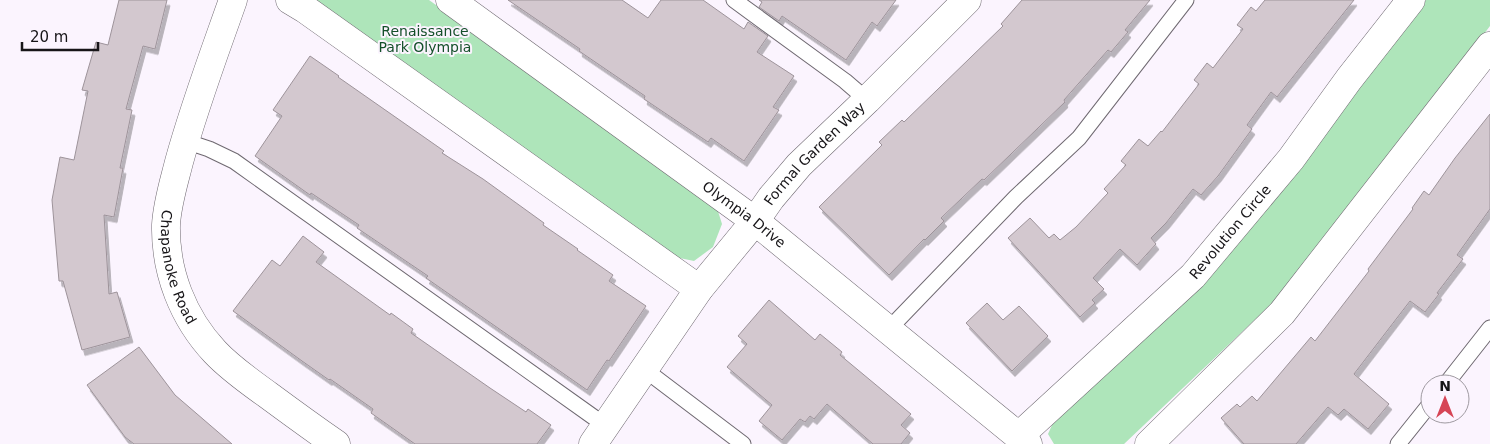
<svg xmlns="http://www.w3.org/2000/svg" width="1490" height="444" viewBox="0 0 1490 444" font-family="'DejaVu Sans',sans-serif">
  <defs>
    <filter id="shadow"><feDropShadow dx="3" dy="5.5" stdDeviation="0" flood-color="#0004"/></filter>
  </defs>
  <rect width="100%" height="100%" fill="#fbf4fe"/>
  <g fill="#aee5ba">
    <polygon points="310,0 429,0 716,205 722,224 713,247 694,261 670,256"/>
    <polygon points="1426,0 1490,0 1490,26 1414,127 1280,296 1124,444 1054,444 1048,434 1057,414 1360,86"/>
  </g>
  <g fill="#d3c8cf" stroke="#9d939a" filter="url(#shadow)">
    <polygon points="119,0 167,0 155,49 143,46 126,109 132,110 120,168 123,168 114,217 104,215 109,294 117,292 130,337 82,350 63,281 59,281 52,200 60,157 74,160 88,91 82,90 96,42 108,45"/>
    <polygon points="508,0 622,0 648,18 661,0 703,0 744,29 748,22 768,36 757,52 794,76 773,107 779,110 744,161 711,138 708,142 644,99 645,96 579,51 580,49"/>
    <polygon points="759,0 896,0 877,26 872,22 846,60 782,16 779,21 759,7 762,2"/>
    <polygon points="1022,0 1150,0 1125,30 1128,32 1111,52 1108,50 1064,100 1065,102 984,180 982,179 941,218 944,221 925,240 924,239 889,275 819,207 882,145 879,142 902,120 904,122 1003,26 1001,24"/>
    <polygon points="1265,0 1354,0 1277,97 1271,92 1247,125 1252,129 1218,176 1201,195 1193,189 1166,223 1151,238 1156,244 1137,265 1120,249 1093,278 1104,289 1092,300 1095,303 1080,317 1008,238 1030,218 1049,238 1054,234 1060,240 1076,227 1108,193 1104,189 1126,165 1121,161 1139,139 1148,146 1161,131 1162,132 1199,84 1194,80 1207,63 1213,68 1243,29 1237,25 1251,7 1256,11"/>
    <polygon points="310,56 339,76 338,77 444,151 442,153 483,179 544,223 543,225 578,249 577,250 613,275 609,281 646,306 609,361 607,360 587,390 426,278 428,276 357,228 359,225 311,193 310,195 255,156 282,116 273,110"/>
    <polygon points="1490,114 1490,209 1457,255 1463,259 1437,293 1439,294 1425,312 1410,301 1354,374 1389,404 1368,429 1344,409 1338,415 1328,407 1296,444 1244,444 1221,418 1237,404 1240,407 1252,396 1257,401 1311,337 1315,341 1369,271 1368,269 1413,209 1412,208 1424,191 1429,195 1455,158"/>
    <polygon points="303,236 324,252 316,262 390,315 391,313 413,329 411,333 490,388 526,412 528,409 551,425 537,444 415,444 371,413 373,409 330,379 329,380 302,361 233,311 272,260 280,266"/>
    <polygon points="769,300 815,340 820,334 842,352 840,355 911,414 901,425 910,433 901,444 873,444 827,404 814,419 810,416 805,422 800,419 782,440 759,421 772,405 727,367 747,344 738,336"/>
    <polygon points="987,303 1003,320 1019,306 1048,336 1012,371 966,323"/>
    <polygon points="139,347 175,395 232,444 134,444 125,437 87,385"/>
  </g>
  <g fill="none" stroke-linecap="round" stroke-linejoin="round">
    <g stroke="#6f6971" stroke-width="17">
      <g id="lane">
        <polyline points="734,0 845,81 867,100"/>
        <polyline points="185,141 209,149 234,161 606,426"/>
        <polyline points="888,330 1016,197 1079,138 1186,0"/>
        <polyline points="644,369 743,444"/>
        <polyline points="1446,384 1490,328"/>
        <polyline points="1398,444 1430,404"/>
      </g>
    </g>
    <g stroke="#6f6971" stroke-width="29">
      <g id="street">
        <path id="s1" d="M 233,0 C 214,54 194,107 179,162 C 174,182 167,204 166,225 C 165,272 183,318 215,352 C 231,369 250,382 268,395 C 291,412 313,428 336,444"/>
        <polyline points="290,0 305,9 699,289"/>
        <path id="s2" d="M 450,0 L 755,221 L 1028,444"/>
        <path id="s3" d="M 1019,436 L 1193,276 L 1291,159 L 1349,79 L 1411,0"/>
        <path id="s4" d="M 593,444 L 699,289 L 755,221 L 771,198 L 799,165 L 867,100 L 967,0"/>
        <polyline points="1149,444 1282,313 1490,46"/>
      </g>
    </g>
    <use href="#lane" stroke="#fff" stroke-width="15"/>
    <use href="#street" stroke="#fff" stroke-width="28"/>
  </g>
  <g text-anchor="middle" stroke-width="4" stroke-linejoin="round" paint-order="stroke">
    <g font-size="14" fill="#14502a" stroke="#fbf4fe">
      <text x="425" y="36">Renaissance<tspan x="425" dy="16">Park Olympia</tspan></text>
    </g>
    <g font-size="14" fill="#171518" stroke="#fbf4fe">
      <text dy="5" stroke="none"><textPath href="#s4" startOffset="366">Formal Garden Way</textPath></text>
      <text dy="5" stroke="none"><textPath href="#s2" startOffset="364">Olympia Drive</textPath></text>
      <text dy="5" stroke="none"><textPath href="#s3" startOffset="294">Revolution Circle</textPath></text>
      <text dy="5" stroke="none"><textPath href="#s1" startOffset="279">Chapanoke Road</textPath></text>
    </g>
  </g>
  <g transform="translate(1445 399)"><circle r="24" fill="#fbf4fe" stroke="#a09ba2"/>
  <path d="M0-4L9 19L0 12L-9 19Z" fill="#d64556"/>
  <text y="-8" font-size="14" font-weight="bold" text-anchor="middle" fill="#171518">N</text>
  </g>
  <path d="M22 42v8h76v-8" fill="none" stroke="#171518" stroke-width="2.5"/>
  <text x="30" y="42" font-size="15" fill="#171518" stroke="#fbf4fe" stroke-width="4" paint-order="stroke">20 m</text>
</svg>
